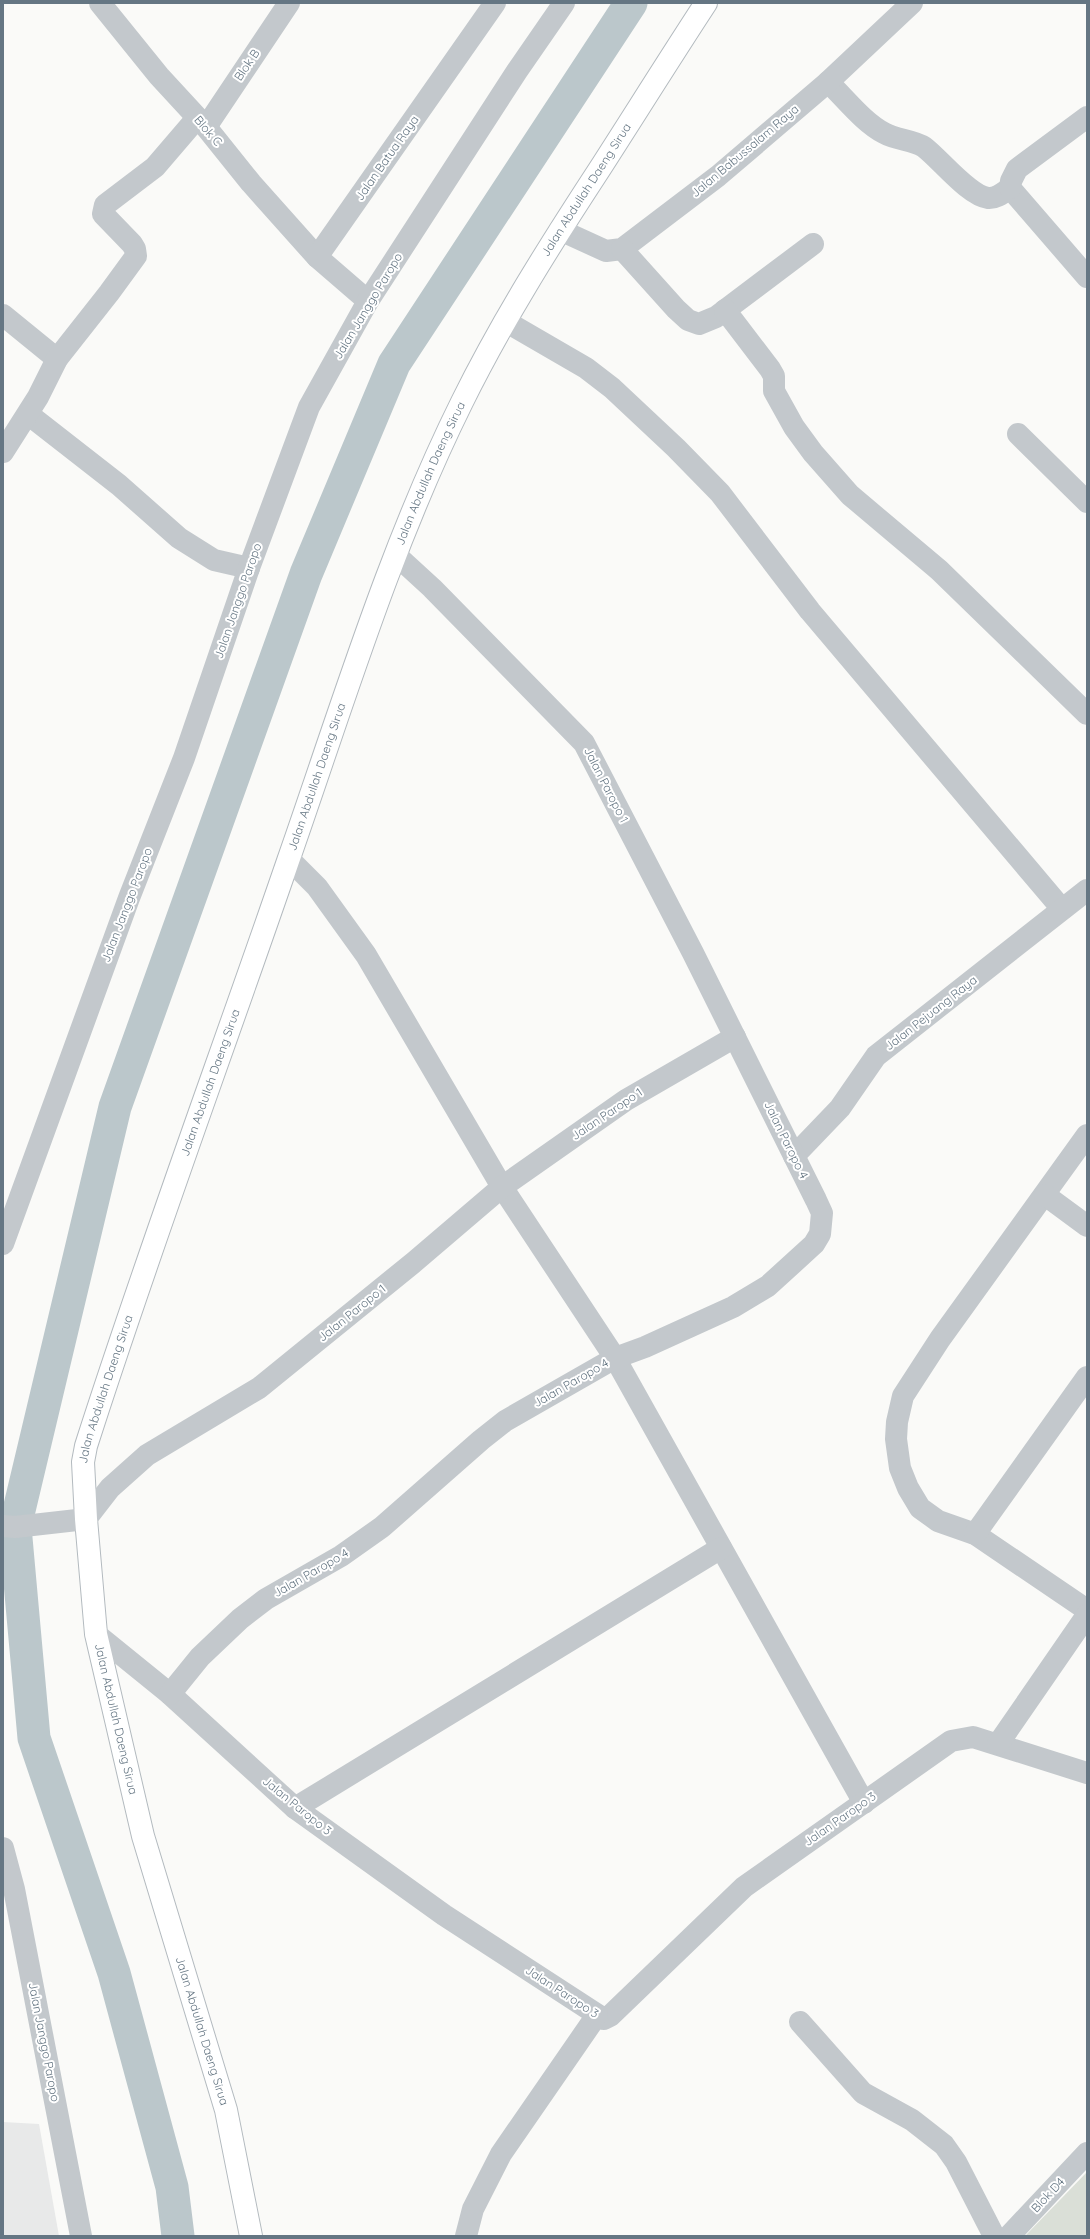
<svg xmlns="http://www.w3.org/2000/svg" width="1090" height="2239" viewBox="0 0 1090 2239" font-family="Quicksand,sans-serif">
  <rect width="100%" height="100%" fill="#fafaf8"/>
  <polygon fill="#e8e9e9" points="3,2122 39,2124 59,2236 3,2236"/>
  <polygon fill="#dadfd7" points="1087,2172 1087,2236 1025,2236"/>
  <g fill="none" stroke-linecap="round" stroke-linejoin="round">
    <polyline stroke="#bbc7cb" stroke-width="33" points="178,2236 172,2187 114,1973 34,1738 15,1527 115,1107 306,574 394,364 631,3"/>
    <g stroke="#b3babf" stroke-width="24">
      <g id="secondary">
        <path id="s1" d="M 251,2236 L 226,2110 L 143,1836 L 96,1634 L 86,1519 L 83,1462 L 86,1446 C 149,1249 221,1056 288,861 C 342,707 389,549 462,402 C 502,321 550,245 599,170 C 635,114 670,58 706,3"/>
      </g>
    </g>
    <g stroke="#c3c8cc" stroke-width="22">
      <polyline points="100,3 159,76 206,127 251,183 317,257"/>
      <path d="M 828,82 C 845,98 863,122 884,133 C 896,140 914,140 924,147 C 940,159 969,196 988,198 C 996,199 1004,192 1010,188 L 1087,277"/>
      <polyline points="206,127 289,3"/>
      <polyline points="1010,188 1011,181 1017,169 1087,117"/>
      <polyline points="560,230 606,251 622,249 718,176 828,82 912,3"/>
      <polyline points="622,249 676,309 688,320 699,324 716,317 813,244"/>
      <polyline points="368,301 317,257 495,3"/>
      <polyline points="725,310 770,369 774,376 774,391 794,427 813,453 850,495 939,570 1087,714"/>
      <polyline points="3,315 57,359"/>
      <polyline points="505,321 586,368 612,388 676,448 720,493 810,611 1062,909"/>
      <polyline points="28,414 119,485 179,538 214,560 249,568"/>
      <polyline points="1018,434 1087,502"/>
      <polyline points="3,452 38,397 57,359 109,293 136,256 135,249 132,244 103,214 105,205 155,167 197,118"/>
      <polyline points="289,859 317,887 366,955 502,1187 615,1358 864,1803"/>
      <polyline points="1087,1135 940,1339 903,1396 897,1422 896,1439 900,1468 908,1488 920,1508 938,1521 975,1534 1087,1610"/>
      <polyline points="794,1156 840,1108 876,1056 1087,890"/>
      <polyline points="1045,1195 1087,1226"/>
      <polyline points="3,1244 129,898 184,758 249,568 309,407 368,301 517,71 564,3"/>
      <polyline points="3,1526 15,1527 86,1519 110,1488 147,1455 259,1388 413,1263 502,1187 626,1100 735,1037"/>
      <polyline points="975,1534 1087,1377"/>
      <polyline points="96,1634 170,1694 295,1808 444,1915 604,2019 610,2016 744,1887 951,1741 973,1737 1087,1773"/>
      <polyline points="170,1694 200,1657 240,1619 266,1599 341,1556 382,1527 481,1440 505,1421 615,1358 645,1347 733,1307 768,1286 814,1244 820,1234 822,1213 816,1200 693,953 584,743 432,588 396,555"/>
      <polyline points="998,1744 1087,1615"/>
      <polyline points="295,1808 721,1548"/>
      <polyline points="3,1848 14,1889 81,2236"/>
      <polyline points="800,2022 863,2093 912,2120 944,2145 956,2162 994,2236"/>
      <polyline points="466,2236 473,2209 501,2154 597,2015"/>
      <polyline points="1009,2236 1087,2153"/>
    </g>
    <use href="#secondary" stroke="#fff" stroke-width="22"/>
  </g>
  <g text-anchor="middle" stroke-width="4" stroke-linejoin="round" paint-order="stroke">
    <g font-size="12" fill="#657683" stroke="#fff">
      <text transform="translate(247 65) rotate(-56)" y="4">Blok B</text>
      <text transform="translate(208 131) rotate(49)" y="4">Blok C</text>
      <text transform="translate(745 151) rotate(-40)" y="4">Jalan Babussalam Raya</text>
      <text transform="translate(387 158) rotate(-55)" y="4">Jalan Batua Raya</text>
      <text dy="4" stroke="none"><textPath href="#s1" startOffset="2167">Jalan Abdullah Daeng Sirua</textPath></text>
      <text transform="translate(368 306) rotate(-59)" y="4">Jalan Janggo Paropo</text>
      <text dy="4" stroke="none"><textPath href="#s1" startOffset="1843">Jalan Abdullah Daeng Sirua</textPath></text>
      <text transform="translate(238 601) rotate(-71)" y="4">Jalan Janggo Paropo</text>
      <text dy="4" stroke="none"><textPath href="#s1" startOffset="1519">Jalan Abdullah Daeng Sirua</textPath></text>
      <text transform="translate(606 785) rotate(63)" y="4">Jalan Paropo 1</text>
      <text transform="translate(127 905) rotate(-69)" y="4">Jalan Janggo Paropo</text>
      <text transform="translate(931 1013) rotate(-38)" y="4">Jalan Pejuang Raya</text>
      <text dy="4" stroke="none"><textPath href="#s1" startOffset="1195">Jalan Abdullah Daeng Sirua</textPath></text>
      <text transform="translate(607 1114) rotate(-34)" y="4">Jalan Paropo 1</text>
      <text transform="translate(786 1140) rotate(64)" y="4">Jalan Paropo 4</text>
      <text transform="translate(352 1313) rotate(-39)" y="4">Jalan Paropo 1</text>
      <text transform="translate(571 1383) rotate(-30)" y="4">Jalan Paropo 4</text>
      <text dy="4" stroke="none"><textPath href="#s1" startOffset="871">Jalan Abdullah Daeng Sirua</textPath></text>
      <text transform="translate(311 1573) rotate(-30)" y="4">Jalan Paropo 4</text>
      <text transform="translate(116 1719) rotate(77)" y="4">Jalan Abdullah Daeng Sirua</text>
      <text transform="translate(297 1806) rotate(39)" y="4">Jalan Paropo 3</text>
      <text transform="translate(840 1819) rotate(-35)" y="4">Jalan Paropo 3</text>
      <text transform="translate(562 1992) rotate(33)" y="4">Jalan Paropo 3</text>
      <text transform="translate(202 2031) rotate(73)" y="4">Jalan Abdullah Daeng Sirua</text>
      <text transform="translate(44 2042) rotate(79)" y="4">Jalan Janggo Paropo</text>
      <text transform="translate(1048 2195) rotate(-47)" y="4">Blok D4</text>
    </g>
  </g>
  <rect width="1090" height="2239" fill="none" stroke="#657683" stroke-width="8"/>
</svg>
